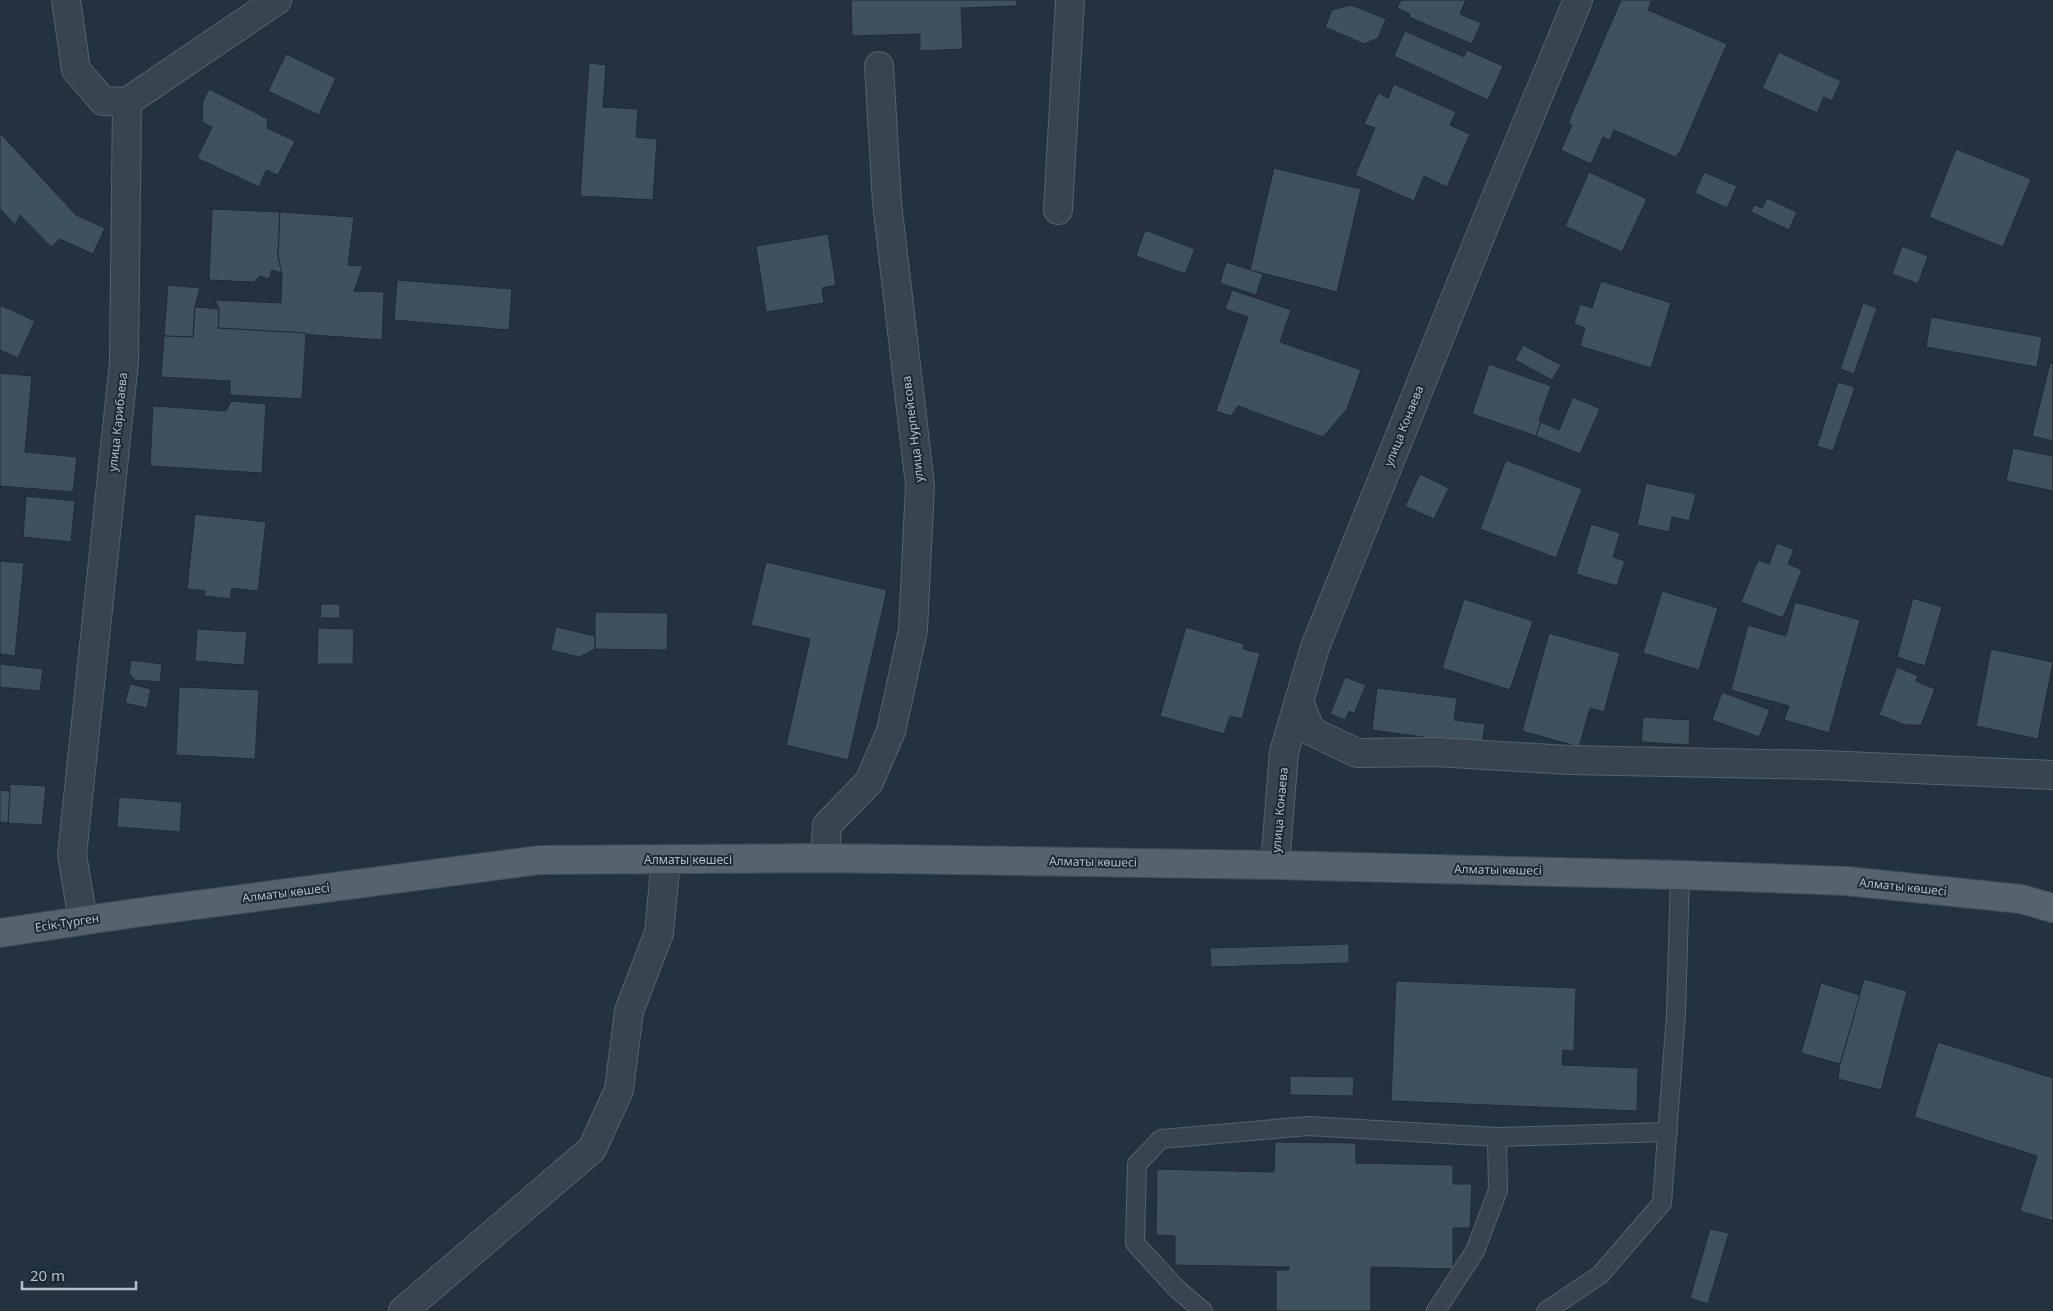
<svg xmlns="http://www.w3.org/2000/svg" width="2053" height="1311" viewBox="0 0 2053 1311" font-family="'Noto Sans',sans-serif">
  <rect width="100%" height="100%" fill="#24323f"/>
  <g fill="#40515e" stroke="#1f2b36">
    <polygon points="851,0 1017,0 1017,6 961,8 963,49 920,51 920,34 852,36"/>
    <polygon points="1401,0 1466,0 1460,14 1481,23 1472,44 1409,17 1410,14 1397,8"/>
    <polygon points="1621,0 1652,0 1648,10 1727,44 1681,150 1675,157 1614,130 1610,140 1603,137 1591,164 1561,150 1572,125 1568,123"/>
    <polygon points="1351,5 1386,19 1378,38 1364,44 1325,27 1332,10"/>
    <polygon points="1405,31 1464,57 1467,50 1503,66 1488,100 1394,56"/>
    <polygon points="1779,52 1841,81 1832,101 1824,97 1817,113 1762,88"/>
    <polygon points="286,54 336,78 319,115 268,91"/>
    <polygon points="589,63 606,65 603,107 638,109 636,137 657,139 653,200 580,196"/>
    <polygon points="1394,84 1456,112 1450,125 1470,134 1447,187 1424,176 1414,201 1355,175 1375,128 1364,124 1378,93 1388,98"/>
    <polygon points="209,89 268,119 267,128 295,141 278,175 266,170 259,187 197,158 212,127 202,122 203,101"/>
    <polygon points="0,133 76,215 105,228 93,254 60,239 51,247 20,215 15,225 0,209"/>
    <polygon points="1956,149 2031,179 2003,247 1929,217"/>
    <polygon points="1274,168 1361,189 1337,292 1250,270"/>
    <polygon points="1589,172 1647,199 1622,252 1565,226"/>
    <polygon points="1704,172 1737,186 1727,208 1695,193"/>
    <polygon points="1767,198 1797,212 1789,230 1751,212 1754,205 1762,208"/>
    <polygon points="212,209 280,212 278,255 282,273 272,270 269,279 260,276 254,282 209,280"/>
    <polygon points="280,212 354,217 348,265 363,266 354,291 384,292 382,340 218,328 219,309 215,300 281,303 282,276 278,255"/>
    <polygon points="1145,230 1195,249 1185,274 1136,256"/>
    <polygon points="828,234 836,285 822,288 824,303 766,312 756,246"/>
    <polygon points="1902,246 1928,256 1918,284 1892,274"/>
    <polygon points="1226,262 1263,274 1256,295 1220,283"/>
    <polygon points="397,280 512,289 509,330 394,320"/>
    <polygon points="1601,281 1671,303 1651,368 1580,346 1585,328 1574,324 1580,304 1592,308"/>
    <polygon points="168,285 200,288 195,307 193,337 164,336"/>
    <polygon points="1232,290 1291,310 1280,342 1361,370 1347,409 1323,437 1238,406 1231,416 1216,411 1248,317 1225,309"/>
    <polygon points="1863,303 1877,308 1854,374 1840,369"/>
    <polygon points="0,305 35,321 18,358 0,350"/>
    <polygon points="195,307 219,309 218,328 306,333 302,399 230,395 230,381 161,377 164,336 193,337"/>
    <polygon points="1931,317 2042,337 2037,367 1926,347"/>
    <polygon points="1523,345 1561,365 1552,380 1515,360"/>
    <polygon points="2050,363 2053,364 2053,441 2032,436"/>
    <polygon points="1489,364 1551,386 1539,420 1541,422 1536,436 1472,414"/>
    <polygon points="0,373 32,376 25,452 77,457 73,492 0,486"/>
    <polygon points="1838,382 1855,387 1833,451 1817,446"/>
    <polygon points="1573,397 1600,409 1580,454 1536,436 1541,422 1559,430"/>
    <polygon points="231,401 266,404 262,473 150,466 153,406 226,411"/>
    <polygon points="2013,448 2053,456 2053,491 2006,481"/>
    <polygon points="1506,460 1582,489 1556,558 1480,529"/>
    <polygon points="1420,474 1449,488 1434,519 1405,506"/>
    <polygon points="1646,483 1696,494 1689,521 1672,517 1669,532 1637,525"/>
    <polygon points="26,496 75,501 71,542 23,537"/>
    <polygon points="195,514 266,522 258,591 232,588 230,599 204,596 205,591 187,589"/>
    <polygon points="1591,524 1620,533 1613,557 1625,561 1617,586 1576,574"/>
    <polygon points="1777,543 1794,550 1788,564 1802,570 1783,618 1741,602 1758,560 1769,564"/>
    <polygon points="0,561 24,563 15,656 0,654"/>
    <polygon points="766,562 887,590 848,760 786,745 810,639 751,625"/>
    <polygon points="1662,591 1718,608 1699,670 1643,653"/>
    <polygon points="1913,598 1942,607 1925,666 1897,657"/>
    <polygon points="1464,599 1533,621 1510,690 1442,668"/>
    <polygon points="1795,602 1860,620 1829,733 1784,720 1789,706 1731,690 1748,625 1786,636"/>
    <polygon points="321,604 340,604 340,618 320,618"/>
    <polygon points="595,612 668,613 667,650 595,649"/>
    <polygon points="556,627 595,636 595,649 579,657 551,650"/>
    <polygon points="1186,627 1244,644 1243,649 1260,653 1242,719 1230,716 1224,734 1160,716"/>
    <polygon points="318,628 354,629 353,664 317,664"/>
    <polygon points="197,629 247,632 244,665 195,661"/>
    <polygon points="1549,633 1620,653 1604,712 1590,708 1579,747 1522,731"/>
    <polygon points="1991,649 2053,662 2038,739 1976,726"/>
    <polygon points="131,660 162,664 160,682 135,680 129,673"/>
    <polygon points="0,664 43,669 40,691 0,687"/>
    <polygon points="1897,667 1918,676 1916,681 1935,689 1921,725 1905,725 1879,715"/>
    <polygon points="1345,677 1366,685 1354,714 1349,711 1345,720 1330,714"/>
    <polygon points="130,684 151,689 147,708 125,703"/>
    <polygon points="179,687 259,690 255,759 176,755"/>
    <polygon points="1377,688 1457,698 1454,720 1485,724 1482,745 1372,730"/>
    <polygon points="1722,692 1770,710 1759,737 1712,720"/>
    <polygon points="1643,717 1690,720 1689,745 1641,742"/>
    <polygon points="10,784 46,786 42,825 8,823"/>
    <polygon points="0,790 10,791 8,823 0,822"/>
    <polygon points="119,797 182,802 180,832 117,827"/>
    <polygon points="1349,944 1349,963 1211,967 1210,948"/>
    <polygon points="1864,979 1907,991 1881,1090 1838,1079 1840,1064"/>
    <polygon points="1396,981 1576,988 1574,1051 1563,1050 1562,1065 1638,1068 1637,1111 1391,1101"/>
    <polygon points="1821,983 1860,995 1840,1064 1801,1053"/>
    <polygon points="1938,1042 2053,1078 2053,1221 2020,1211 2037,1156 1914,1117"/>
    <polygon points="1290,1076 1354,1077 1353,1096 1290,1095"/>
    <polygon points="1275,1142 1356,1143 1356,1163 1453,1165 1453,1184 1472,1184 1470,1228 1453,1228 1453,1269 1371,1267 1371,1311 1276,1311 1276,1270 1289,1270 1289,1267 1175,1265 1175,1236 1156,1235 1157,1169 1274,1172"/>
    <polygon points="1710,1229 1729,1233 1708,1304 1690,1298"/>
  </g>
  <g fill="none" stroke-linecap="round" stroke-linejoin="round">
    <g stroke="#56626d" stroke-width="20">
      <g id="service">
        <polyline points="1203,1311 1177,1289 1135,1243 1137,1164 1161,1139 1308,1126 1497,1137 1668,1132"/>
        <polyline points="1436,1311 1475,1251 1498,1190 1497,1137"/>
        <polyline points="1546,1311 1600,1275 1662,1203 1676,1014 1680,875"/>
      </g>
    </g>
    <g stroke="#56626d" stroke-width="30">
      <g id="minor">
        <polyline points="66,0 76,70 103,101 127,102"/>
        <polyline points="1058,210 1070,0"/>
        <polyline points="1299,702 1311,731 1357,753 1436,752 1568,760 1824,765 2053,775"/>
        <polyline points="825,858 827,825 869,782 891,731 913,630 920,485 887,203 879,66"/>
        <polyline points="1275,865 1284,752 1315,647 1490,212 1578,0"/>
        <polyline points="83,920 72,855 124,362 127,102 277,0"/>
        <polyline points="403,1311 592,1149 619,1090 629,1011 659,933 666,860"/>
      </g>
    </g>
    <g stroke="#414d58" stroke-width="30">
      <polyline id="primary" points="0,933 135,913 540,860 825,858 1275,865 1680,875 1846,881 2021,899 2053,908"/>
    </g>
    <use href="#service" stroke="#38444f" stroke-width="18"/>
    <use href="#minor" stroke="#38444f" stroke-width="28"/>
    <use href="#primary" stroke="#56636f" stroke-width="28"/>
  </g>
  <g text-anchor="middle" stroke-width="4" stroke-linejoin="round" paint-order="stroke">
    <g font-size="12" fill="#b4bfca" stroke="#1d2934">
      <text transform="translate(118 422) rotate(-84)" y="4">улица Карибаева</text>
      <text transform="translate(1404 426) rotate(-68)" y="4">улица Конаева</text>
      <text transform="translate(913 429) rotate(-97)" y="4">улица Нурпейсова</text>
      <text transform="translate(1280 810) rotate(-85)" y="4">улица Конаева</text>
      <text x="688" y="864">Алматы көшесі</text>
      <text transform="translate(1093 862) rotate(1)" y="4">Алматы көшесі</text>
      <text transform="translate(1498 870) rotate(1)" y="4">Алматы көшесі</text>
      <text transform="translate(1903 887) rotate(6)" y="4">Алматы көшесі</text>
      <text transform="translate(286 893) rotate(-7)" y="4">Алматы көшесі</text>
      <text transform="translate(67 923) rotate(-9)" y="4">Есік-Түрген</text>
    </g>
  </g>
  <path d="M22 1281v8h114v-8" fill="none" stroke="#b4bfca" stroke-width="2.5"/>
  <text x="30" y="1281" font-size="15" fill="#b4bfca" stroke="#1d2934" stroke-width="4" paint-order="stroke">20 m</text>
</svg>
